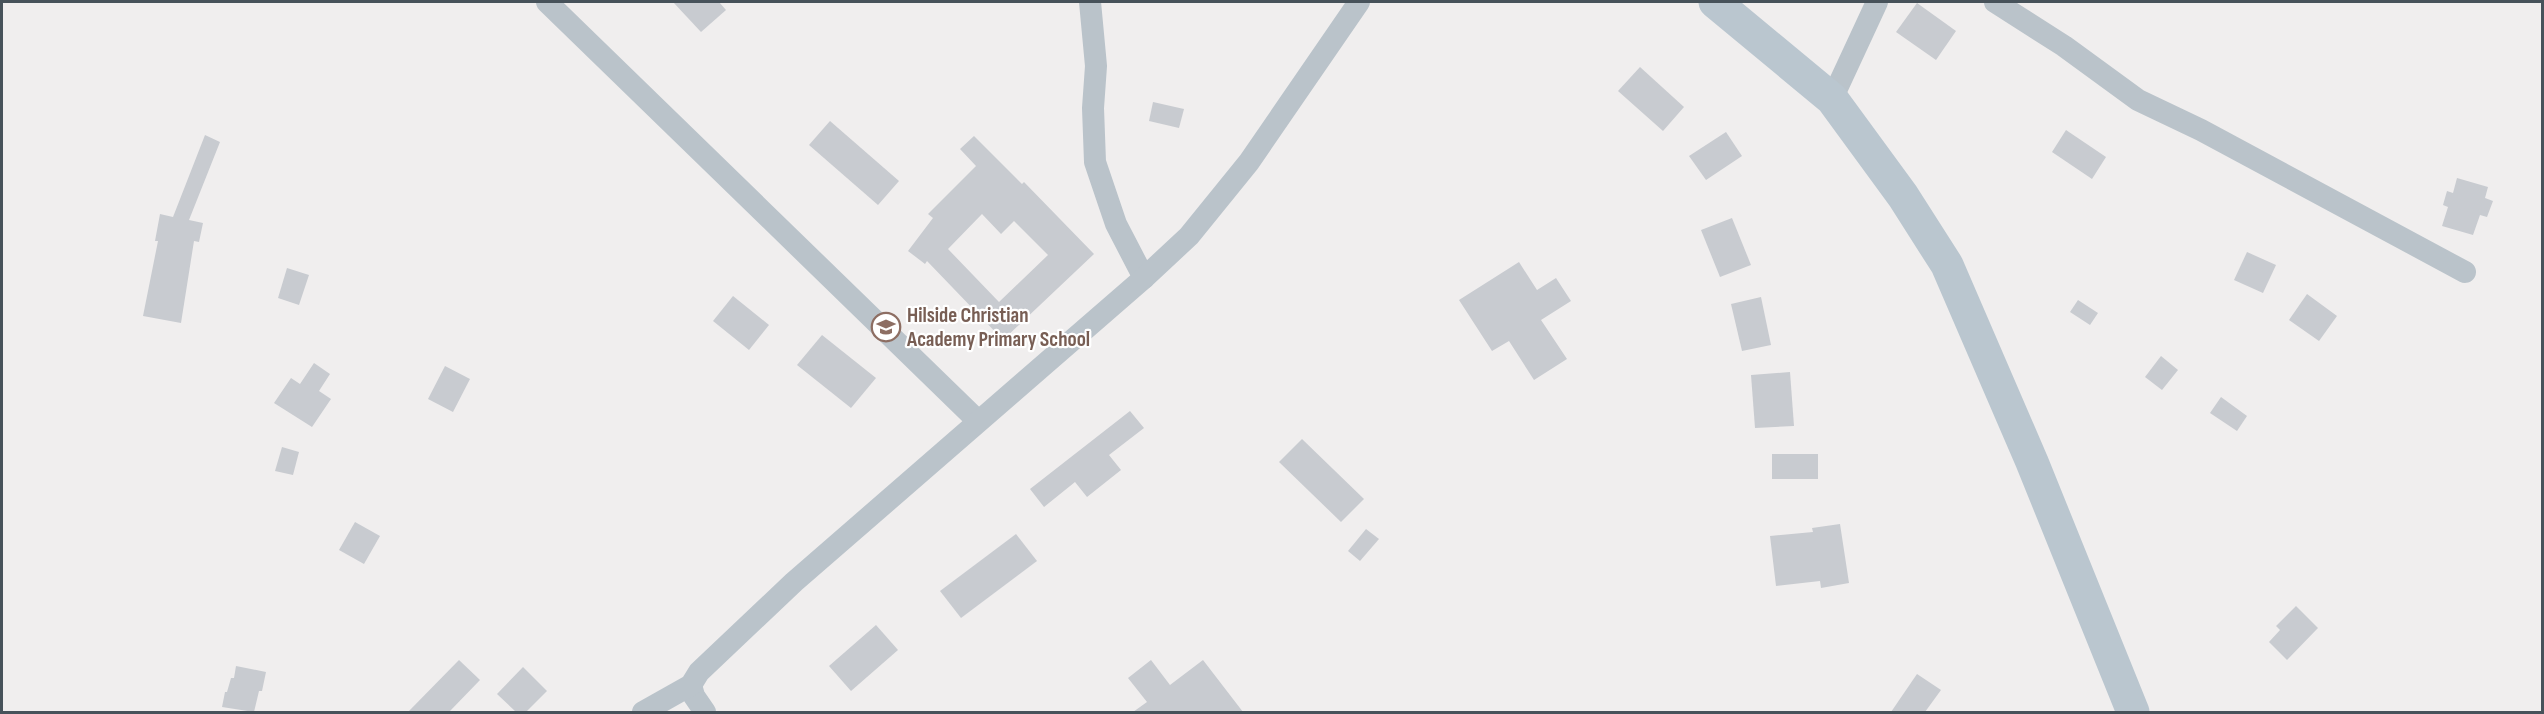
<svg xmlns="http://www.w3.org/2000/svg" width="2544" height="714" viewBox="0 0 2544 714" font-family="'Sofia Sans Condensed',sans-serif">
  <rect width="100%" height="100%" fill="#f0eeee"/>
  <g fill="#c8cbd0" fill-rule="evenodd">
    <polygon points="673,2 719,2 726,10 701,32"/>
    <polygon points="1917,3 1956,31 1936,60 1896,32"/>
    <polygon points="1640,67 1684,107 1663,131 1618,91"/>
    <polygon points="1153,102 1184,109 1179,128 1149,121"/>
    <polygon points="830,121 899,181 878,205 809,145"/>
    <polygon points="2066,130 2106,157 2092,179 2052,152"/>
    <polygon points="1726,132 1742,156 1706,180 1689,156"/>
    <polygon points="205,135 220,142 189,220 203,223 199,242 194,241 181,323 143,316 158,241 155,241 160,214 173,217"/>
    <path d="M 974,136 L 1022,184 L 1024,182 L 1094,254 L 1003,340 L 927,261 L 925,264 L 908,251 L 933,218 L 928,214 L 976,166 L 960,149 ZM 982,214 L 1001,234 L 1014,221 L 1048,255 L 999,302 L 948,249 Z"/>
    <polygon points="2457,178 2488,187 2485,198 2493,201 2487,217 2480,215 2473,235 2442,226 2448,207 2443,205 2447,191 2453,193"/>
    <polygon points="1732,218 1751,265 1720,277 1701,230"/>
    <polygon points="2247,252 2276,265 2263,293 2234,280"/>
    <polygon points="1519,262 1537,290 1556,278 1571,301 1541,320 1567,359 1534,380 1509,341 1492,351 1459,300"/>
    <polygon points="287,268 309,275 299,305 278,298"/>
    <polygon points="2307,294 2337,316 2319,341 2289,320"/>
    <polygon points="733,296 769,325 749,350 713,321"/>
    <polygon points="1761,297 1771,345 1742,351 1731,304"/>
    <polygon points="2078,300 2098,313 2090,325 2070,312"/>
    <polygon points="822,335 876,378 851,408 797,365"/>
    <polygon points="2161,356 2178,370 2162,390 2145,377"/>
    <polygon points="314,363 330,374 319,391 331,399 312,427 274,403 291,378 300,384"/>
    <polygon points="445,366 470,379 453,412 428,399"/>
    <polygon points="1790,372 1794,426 1755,428 1751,375"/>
    <polygon points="2221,397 2247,416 2237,431 2210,413"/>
    <polygon points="1130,411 1144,428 1109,455 1121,470 1087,497 1075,482 1044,507 1030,489"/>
    <polygon points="1302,439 1364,499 1341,522 1279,462"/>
    <polygon points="282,447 299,452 293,475 275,471"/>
    <rect x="1772" y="454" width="46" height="25"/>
    <polygon points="355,522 380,536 364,564 339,550"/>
    <polygon points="1840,524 1849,583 1821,588 1820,581 1776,586 1770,536 1813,532 1812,528"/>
    <polygon points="1366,529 1379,539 1360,561 1348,551"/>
    <polygon points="1016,534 1037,561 961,618 940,591"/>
    <polygon points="2296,606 2318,628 2287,660 2269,642 2280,630 2276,626"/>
    <polygon points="876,625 898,650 851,691 829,666"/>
    <polygon points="459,660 480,680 449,712 408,712"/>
    <polygon points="1151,660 1170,685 1203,660 1243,712 1133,712 1147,702 1128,678"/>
    <polygon points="236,666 266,672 262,691 259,691 254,712 222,707 225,692 227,692 231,678 234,678"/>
    <polygon points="523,667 547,691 526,712 516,712 497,694"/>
    <polygon points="1917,674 1941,690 1925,712 1891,712"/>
  </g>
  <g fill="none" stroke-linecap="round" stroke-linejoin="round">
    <g stroke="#bac3ca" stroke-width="22">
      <polyline points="547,2 978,421"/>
      <polyline points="1090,2 1096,66 1093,108 1095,162 1116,224 1144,278"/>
      <polyline points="1995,2 2064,46 2138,100 2201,130 2465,272"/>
      <polyline points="1832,99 1877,2"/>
      <polyline points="691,685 694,696 705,712"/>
      <polyline points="643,712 691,685 699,672 794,582 1144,278 1189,236 1249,162 1359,2"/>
    </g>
    <polyline stroke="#bac6cf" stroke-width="33" points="1715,2 1832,99 1903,196 1947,265 2032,462 2133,712"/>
  </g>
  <defs>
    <g id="school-ring" transform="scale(1.5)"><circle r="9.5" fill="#fff" stroke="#8d6e63" stroke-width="1.5"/><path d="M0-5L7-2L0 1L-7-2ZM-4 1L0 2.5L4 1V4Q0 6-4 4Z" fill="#8d6e63"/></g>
  </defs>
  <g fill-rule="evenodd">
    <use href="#school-ring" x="886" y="327"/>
  </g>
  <g text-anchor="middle" stroke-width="4.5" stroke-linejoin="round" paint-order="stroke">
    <g font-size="21" font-weight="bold" fill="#785e54" stroke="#fff" text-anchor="start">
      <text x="907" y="322">Hilside Christian<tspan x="907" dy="24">Academy Primary School</tspan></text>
    </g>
  </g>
  <rect width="2544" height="714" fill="none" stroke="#47525a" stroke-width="6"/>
</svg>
